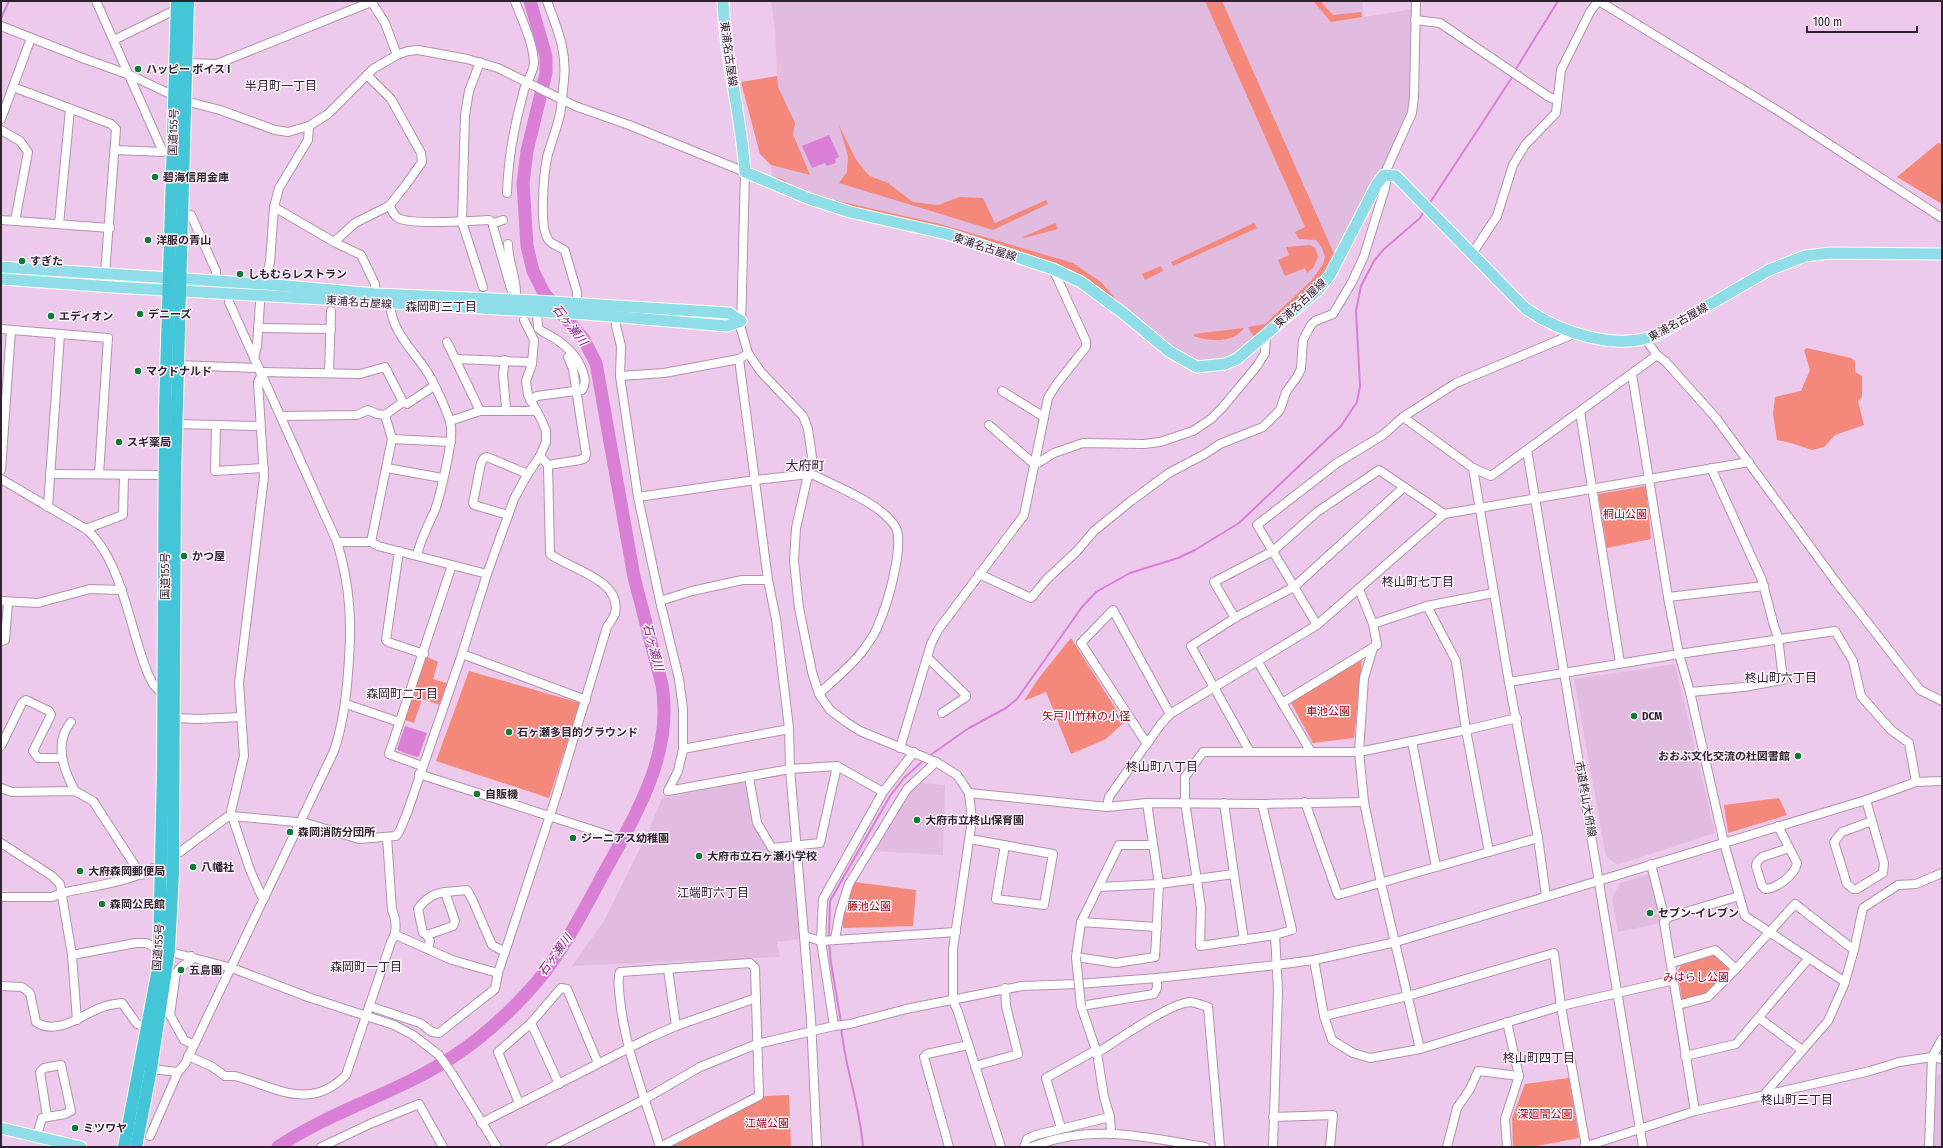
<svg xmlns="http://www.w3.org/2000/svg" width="1943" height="1148" viewBox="0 0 1943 1148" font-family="'Fira Sans Condensed','Noto Sans JP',sans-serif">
  <rect width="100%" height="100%" fill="#edcaeb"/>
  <g fill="#e2bbe0">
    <polygon points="771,1 1362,1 1364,17 1413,9 1411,95 1408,113 1397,136 1396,142 1327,274 1237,353 1218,360 1201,362 1189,357 1174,348 1083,279 808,194 772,179 771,165 760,154 741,83 777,76 775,30"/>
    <polygon points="1675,664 1715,833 1617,865 1606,856 1574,679"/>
    <polygon points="745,782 752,821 773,852 794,851 800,939 777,942 780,957 572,966 604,921 649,830 662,798"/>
    <polygon points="914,782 945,785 943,855 874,851"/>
    <polygon points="1649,874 1653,877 1660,923 1618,932 1612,898 1620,883"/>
    <polygon points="1937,1074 1942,1074 1942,1147 1933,1147"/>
  </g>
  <g fill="#f4887a">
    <polygon points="1205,1 1222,1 1335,256 1326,274 1317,284 1254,337 1248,327 1265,324 1312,280 1323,264 1325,257 1322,248 1316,240 1299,239 1295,232 1305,227"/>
    <polygon points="1313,1 1320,1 1333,15 1361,12 1362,17 1331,22"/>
    <polygon points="777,76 778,87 795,123 793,134 810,175 771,165 760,154 741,82"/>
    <polygon points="839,125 855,158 865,171 870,176 888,183 913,202 938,205 959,197 983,198 995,223 1046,200 1048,204 993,230 839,183 847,172 848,156"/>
    <polygon points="1938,143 1942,144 1942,204 1897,177"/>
    <polygon points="775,177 782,179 797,188 834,200 940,224 1073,263 1101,282 1114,297 1115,303 1084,280 834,203 777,181"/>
    <polygon points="1055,223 1058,229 1024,238 1023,237"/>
    <polygon points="1254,223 1257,228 1173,266 1171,262"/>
    <polygon points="1310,245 1315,248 1318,257 1313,268 1307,273 1305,268 1285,276 1278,260 1289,255 1286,247"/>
    <polygon points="1161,266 1163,271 1145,280 1142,274"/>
    <path d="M 1244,328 C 1234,343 1209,342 1194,336 L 1194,334 Z"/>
    <polygon points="1807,348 1851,358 1855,361 1855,372 1862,376 1862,397 1858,401 1864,425 1835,435 1824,447 1812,450 1791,443 1777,440 1773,414 1775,397 1801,391 1810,370 1804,350"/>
    <polygon points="1646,486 1651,539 1607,548 1598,494"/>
    <polygon points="1071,638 1124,722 1106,739 1071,754 1046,692 1024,701 1038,679"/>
    <polygon points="425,656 438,662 433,679 450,684 443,706 422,699 414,723 405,720"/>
    <polygon points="1362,660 1354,738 1313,743 1290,701"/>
    <polygon points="469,671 580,703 549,798 436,761"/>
    <polygon points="1779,798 1787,815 1728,833 1724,805"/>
    <polygon points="854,882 916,890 913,926 843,928 843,914"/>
    <polygon points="1712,953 1730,969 1706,993 1682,1000 1678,971 1681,965"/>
    <polygon points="1569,1078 1579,1138 1532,1147 1513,1147 1512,1118 1525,1084"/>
    <polygon points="789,1095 791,1147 670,1147 711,1124 765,1096"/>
  </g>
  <g fill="#d980d6">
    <polygon points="829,135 839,157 835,159 836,163 827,166 825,163 812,168 802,146"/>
    <polygon points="405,726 427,733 419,756 417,757 399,751 397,749"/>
  </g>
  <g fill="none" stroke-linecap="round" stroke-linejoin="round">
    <g stroke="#d980d6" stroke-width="2">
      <polyline points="1,18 9,1"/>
      <polyline points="1514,72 1558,1"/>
      <polyline points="1429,204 1513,76"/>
      <polyline points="929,756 969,728 1006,708 1017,699 1082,607 1096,592 1130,573 1178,558 1195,550 1239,523 1341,426 1357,402 1360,386 1356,311 1361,286 1374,261 1383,250 1420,218 1424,211"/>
      <polyline points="829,937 830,901 890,796 904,778 924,760"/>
      <polyline points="829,942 831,963 841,1022"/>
      <path d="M 841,1027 C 845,1068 860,1106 863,1147"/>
    </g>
    <path stroke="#d980d6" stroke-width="13" d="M 278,1147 C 334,1109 401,1092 457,1054 C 487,1034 521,1002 544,973 C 566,944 583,912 600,880 C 633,819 674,757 662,685 L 634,577 L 596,363 L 583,338 L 544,293 L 533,271 L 527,246 L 523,183 L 527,151 L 546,73 L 546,56 L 530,1"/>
    <g stroke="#b291b0" stroke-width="10">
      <g id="minor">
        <polyline points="96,1 163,152 115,150"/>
        <polyline points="371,1 385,23 397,55"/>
        <path d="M 547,1 C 557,29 567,49 564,80 C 563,89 562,99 561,108 C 559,125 551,141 547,158 C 544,173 539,227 548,239 C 551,245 560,246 565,251 L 577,292 L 577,304"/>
        <polyline points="1599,1 1783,114 1942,218"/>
        <polyline points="1415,20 1440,23 1549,97 1557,100"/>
        <polyline points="1,26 85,59 130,75 185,101 220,110 275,130 288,132 309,126 328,114 373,69 397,55 408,51 418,50 467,59 498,68 575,106 629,125 745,172 741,329 748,353 761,372 803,416 808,429 812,457 796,528 794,561 799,608 812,672 819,694 830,710 846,722 860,731 936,762 957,775 969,793 972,820 953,949 953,1000 958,1012 1001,1147"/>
        <polyline points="114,40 177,9"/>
        <polyline points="480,62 469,91 465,115 462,222 483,287"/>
        <polyline points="186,63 217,64 371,2"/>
        <polyline points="13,87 111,124 116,129 105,274"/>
        <polyline points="1,119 31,38"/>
        <polyline points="1,130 20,141 28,152 15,221"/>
        <polyline points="1384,175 1412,113 1414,97 1416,1"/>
        <path d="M 507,193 C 508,159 514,127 523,94 C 525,83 534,73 534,62 C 533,42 522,20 515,1"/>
        <path d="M 390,205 C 391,210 394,215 398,218 C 410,225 473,221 489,220 L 494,223"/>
        <polyline points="274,207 334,242 361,255 375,284 376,294"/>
        <polyline points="191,215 216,271 216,281"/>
        <polyline points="1,220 110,228"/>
        <polyline points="503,220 494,223 493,226 511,289"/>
        <polyline points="59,224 70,109"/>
        <polyline points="334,242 355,223 389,206 405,186 422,162 421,153 391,99 367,75"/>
        <path d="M 508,244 C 508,263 518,281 516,300"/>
        <polyline points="1472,254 1497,216 1513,165 1525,145 1556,113 1561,70 1590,12 1598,1"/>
        <path d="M 390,304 C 392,335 418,354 432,380 C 437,390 450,417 451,427 C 453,442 440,496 435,510 C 428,526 421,538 417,555"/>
        <polyline points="617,317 616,326 621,346 620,376 638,497 660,601 679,679 683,709 683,750 678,771 668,791"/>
        <polyline points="258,328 331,329"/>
        <polyline points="1,329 108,338 99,474"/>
        <polyline points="1646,340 1657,355 1666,362 1716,418 1836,582 1920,690 1942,701"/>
        <polyline points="447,342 480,411"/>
        <polyline points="254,358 257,346 260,303 270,262 274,207 279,188 308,140 309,126"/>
        <polyline points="457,359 528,362 532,364"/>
        <polyline points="739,359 768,580 776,619 789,728 790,769 811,1019 817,1147"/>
        <polyline points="505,360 503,374 506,408 508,411"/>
        <polyline points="177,365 259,368"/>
        <polyline points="260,372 360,374 385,367 403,402 407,404 434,386"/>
        <polyline points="329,373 331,311"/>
        <polyline points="1632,374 1668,597 1679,654 1690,692 1724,843 1745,916 1845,982"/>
        <polyline points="262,375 258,382 264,477 239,683 244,756 231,811 232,816 306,823 359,839 396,836 399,832 406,816 462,654 487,574 514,499 527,475 540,456 546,442 546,431 542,421 528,395 526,381 532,364 534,340 524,320"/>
        <polyline points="620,376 664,373 739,359 744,356"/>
        <polyline points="1002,391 1044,417"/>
        <path d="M 530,400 L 537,396 L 582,390 C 586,384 585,379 583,372 C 578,358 567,346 554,338 C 548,334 543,333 538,328 L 537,312"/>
        <polyline points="1580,412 1620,663"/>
        <polyline points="281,416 357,415 368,410 377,414 385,415"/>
        <polyline points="1403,417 1473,468 1491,476 1657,355"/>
        <polyline points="450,421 480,411 537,411"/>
        <polyline points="176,424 260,426"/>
        <polyline points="216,425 215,471 264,468"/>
        <polyline points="989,425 1034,464"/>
        <polyline points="392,439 451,442"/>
        <polyline points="1527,450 1643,1147"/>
        <polyline points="1034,464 1038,463 1054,453 1083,443 1144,444 1160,442 1193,431 1211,419 1222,408 1257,366 1265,353 1266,335"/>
        <polyline points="548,465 580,460 585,458 586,454 573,369 568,357"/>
        <polyline points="387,468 442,478"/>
        <polyline points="1473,468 1509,682 1538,838 1546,896"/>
        <polyline points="1,470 11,330"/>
        <polyline points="50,474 166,475"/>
        <path d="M 1,479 L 86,529 C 122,559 130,631 148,674 L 153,684 L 164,696"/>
        <path d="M 638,497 L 755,480 L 809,474 L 816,476 C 839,488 874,501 891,521 C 895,525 898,531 898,537 C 900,558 888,603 879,623 C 876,632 870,641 864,649 C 852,666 834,679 819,694"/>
        <polyline points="48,507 60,334"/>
        <polyline points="508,515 474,505 473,503 481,463 484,458 487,457 528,474"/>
        <polyline points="86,529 123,515 124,475"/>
        <polyline points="337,542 371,542 378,546 487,574"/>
        <polyline points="371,542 392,439 385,415 403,402"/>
        <polyline points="399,551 386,640 388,642 424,654"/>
        <polyline points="979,574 1031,598 1047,579 1077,551 1094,531 1131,501 1169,473 1205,454 1220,444 1263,427 1280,410 1286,392 1297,377 1301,369 1303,340 1311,325 1315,321 1333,314 1352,282 1364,256 1385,188 1386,182 1383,177"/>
        <polyline points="1668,597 1764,586"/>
        <polyline points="1,601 38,603 90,589 122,590"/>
        <polyline points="660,601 692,591 742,580 768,580"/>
        <polyline points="1427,606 1456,661 1466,730 1489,852"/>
        <polyline points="1235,618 1214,582 1273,551 1317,512 1379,470 1444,514"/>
        <polyline points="1373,624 1427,606 1493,593"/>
        <polyline points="1317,625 1257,525 1337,463 1383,435 1403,417 1456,383 1576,333"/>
        <polyline points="1,641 5,640 8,602"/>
        <polyline points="1373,648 1364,678 1359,752 1364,802 1381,883 1420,1049"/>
        <polyline points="462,654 586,700"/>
        <polyline points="928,658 966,695 966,697 942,713"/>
        <polyline points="1258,662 1311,752"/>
        <polyline points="1509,682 1679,654 1835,631 1853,661 1861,696 1891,730 1909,743 1916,782"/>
        <polyline points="1690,692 1744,687 1783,680 1778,637 1774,626 1762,580 1711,468"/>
        <polyline points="1282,703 1377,645 1373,624 1359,589"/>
        <polyline points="346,704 399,722"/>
        <polyline points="173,718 199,719 241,717"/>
        <path d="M 71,722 C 53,743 64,771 75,791"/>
        <polyline points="1412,741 1436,867"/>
        <polyline points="1147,744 1081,643 1113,610 1170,714"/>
        <polyline points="1,746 22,703 26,700 49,711 51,715 33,751 38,758 62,758"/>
        <polyline points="900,748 931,644 938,630 1024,515 1048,398 1056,385 1086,347 1086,341 1053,269"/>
        <polyline points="683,749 789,729"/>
        <polyline points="1250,752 1191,646 1238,616 1294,587 1404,487"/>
        <polyline points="422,766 389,754 452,565"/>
        <polyline points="419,774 611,836"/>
        <polyline points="749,777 757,823 772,848 820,843 837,766"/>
        <polyline points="1,788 12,792 75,791 93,801 141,875"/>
        <polyline points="668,791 790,769 837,766 883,792"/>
        <polyline points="969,793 1107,807 1147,803 1262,804 1364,802"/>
        <polyline points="1866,800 1884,863 1883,873 1857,889 1853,889 1847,884 1834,842 1842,832 1872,821"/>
        <polyline points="1305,802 1338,895 1538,838"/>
        <polyline points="1147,803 1159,884 1155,957 1116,963 1076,957 1081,922 1119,845 1152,845"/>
        <polyline points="1262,804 1292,930 1275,935 1278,990 1273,1147"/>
        <polyline points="1107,807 1109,797 1161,724 1170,714 1317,625 1444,514 1749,462"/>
        <path d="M 1778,826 L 1797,863 C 1795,875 1776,889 1765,889 L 1762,886 L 1756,866 L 1757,862 L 1762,857 L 1789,848"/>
        <polyline points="970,839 1053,854 1044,905 996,899 1005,845"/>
        <polyline points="1,843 52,876 60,884 72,955 136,943 146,943 159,949 232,968 308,997 394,1025 413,1035 439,1055 453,1075 497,1147"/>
        <polyline points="180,852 227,817 232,816 250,870 261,895 265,897"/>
        <polyline points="1651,864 1665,920"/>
        <polyline points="1234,874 1244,940"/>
        <polyline points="1099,887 1159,884 1234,874 1224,803"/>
        <path d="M 1,897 L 52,897 L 62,893 C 92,886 126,883 154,868"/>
        <polyline points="1081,922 1157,927"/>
        <polyline points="396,935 452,960 498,973"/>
        <path d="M 427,935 L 423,933 L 418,909 C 424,900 434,893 445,892"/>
        <polyline points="1275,935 1200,946 1201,907 1185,802 1185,777 1203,752 1359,752 1466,730 1517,718"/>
        <polyline points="804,936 821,941 956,932"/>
        <polyline points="835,939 840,912 849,884 907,789 936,762"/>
        <polyline points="428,948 430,941 427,935 453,926 455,921 445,892 467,890 472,899 492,945 505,952"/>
        <polyline points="72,955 77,1020"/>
        <polyline points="191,956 191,960 181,967 176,973 170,1015 184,1040 194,1045"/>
        <polyline points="1314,960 1324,1016 1332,1040 1353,1053 1370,1058 1420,1049 1561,1006 1674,980"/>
        <polyline points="1672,963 1715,950 1736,969"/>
        <polyline points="668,969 676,1026"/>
        <path d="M 1,986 L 22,987 L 30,993 L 36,1022 C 57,1036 82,1015 100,1008 C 107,1005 114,1004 122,1003 L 137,1024 L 147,1027"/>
        <polyline points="1678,1005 1708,997 1736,969 1795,904 1854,950"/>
        <path d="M 369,1006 L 420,1023 L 432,1032 L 439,1033 L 495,989 L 498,973 L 556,797 L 607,627 C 610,623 613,618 615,614 C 623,580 570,569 550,554 L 548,465 L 540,456"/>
        <polyline points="1324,1016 1408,996 1554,953 1561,1006 1586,1147"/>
        <polyline points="1759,1018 1802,1050"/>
        <polyline points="531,1023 559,1084"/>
        <polyline points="834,1026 821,941 823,899 883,792 914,752"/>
        <path d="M 1097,1053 C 1118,1040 1168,1004 1190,1002 C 1195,1002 1203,1006 1208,1007 L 1220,1147"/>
        <path d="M 188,1056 L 211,1066 L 225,1076 L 235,1076 C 275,1087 310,1112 346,1075 L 391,942 C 397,933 397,920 392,910 L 387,837"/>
        <polyline points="1685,1056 1736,1044 1809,958"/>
        <polyline points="975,1066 1018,1054 1006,1006 1005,988"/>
        <polyline points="151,1069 178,1072"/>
        <polyline points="1762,1097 1828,1021 1844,985 1854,950 1863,908 1898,885 1916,884 1942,873"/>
        <polyline points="519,1103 498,1052 530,1024 561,988 567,989 598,1063"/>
        <polyline points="1695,1111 1664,922 1669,917 1739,896"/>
        <polyline points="1273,1117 1333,1115 1330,1147"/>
        <polyline points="481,1123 651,1037 676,1026 756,998"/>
        <polyline points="1061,1128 1046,1078 1096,1050"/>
        <polyline points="1111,1132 1110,1117 1104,1097 1097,1053 1081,1006 1154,994 1157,988 1157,978"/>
        <polyline points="37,1135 42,1118 65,1114 71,1111 61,1065 44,1068 40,1072 47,1117"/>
        <path d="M 150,1136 L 178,1072 L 185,1064 L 334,751 C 343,725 346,700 348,673 C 352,626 351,588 337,542 L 229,302 L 230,293"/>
        <polyline points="321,1147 372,1123 419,1104 443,1147"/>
        <polyline points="550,1147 645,1099 700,1067 757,1044 834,1026 850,1024 906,1009 1022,986 1078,984 1157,978 1276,965 1314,960 1396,942 1866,800 1916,782 1942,781"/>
        <path d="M 659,1147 L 660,1147 L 759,1096 L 755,968 L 750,963 L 620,972 C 617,980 619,989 620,999 C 625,1050 645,1097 660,1147"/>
        <polyline points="949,1147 924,1057 927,1054 968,1045"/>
        <polyline points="1024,1147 1027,1139 1036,1135 1110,1117"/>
        <path d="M 1032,1147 C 1091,1123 1144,1137 1205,1147"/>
        <polyline points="1447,1147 1457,1108 1470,1089 1478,1071 1519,1076"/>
        <polyline points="1507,1147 1505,1119 1519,1076 1507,1022"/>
        <polyline points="1584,1147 1695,1111 1870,1071 1899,1062 1932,1057 1942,1059"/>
        <polyline points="1929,1147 1932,1057 1942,1039"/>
      </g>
    </g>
    <g stroke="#fff" stroke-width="13">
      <g id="major">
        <path d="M 723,1 C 725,59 741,114 745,172 L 807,198 L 850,212 L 947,234 L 1053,269 L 1081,282 L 1123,313 L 1170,352 L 1197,367 L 1225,364 L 1237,359 L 1318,290 L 1330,275 L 1377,184 L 1384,175 L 1396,176 L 1525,308 C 1560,333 1618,352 1659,334 L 1769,270 L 1805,256 L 1830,253 L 1942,254"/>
        <polyline points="1,267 265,284 376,294 537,301 729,313 741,321"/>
        <polyline points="1,279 113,287 586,314 727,326 741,321"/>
        <polyline points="1,1128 81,1147"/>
      </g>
    </g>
    <g stroke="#fff" stroke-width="14">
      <g id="highway">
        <polyline points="124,1147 158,969 159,949 163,769 165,409 177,1"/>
        <polyline points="136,1147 151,1069 169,950 173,873 175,476 188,1"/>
      </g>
    </g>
    <use href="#minor" stroke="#fff" stroke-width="8"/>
    <use href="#major" stroke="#8fdde8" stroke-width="11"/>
    <use href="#highway" stroke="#44c6d8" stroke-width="12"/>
    <g stroke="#b291b0" stroke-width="10" stroke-linecap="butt">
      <polyline id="minor-bridge" points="1076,957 1081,1006"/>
    </g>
    <use href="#minor-bridge" stroke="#fff" stroke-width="8"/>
  </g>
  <g fill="#0b7c32" stroke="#fff4fe" stroke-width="1.5">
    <circle cx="138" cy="69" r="4"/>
    <circle cx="155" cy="177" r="4"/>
    <circle cx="148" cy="240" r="4"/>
    <circle cx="22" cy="261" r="4"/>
    <circle cx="240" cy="274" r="4"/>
    <circle cx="140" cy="314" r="4"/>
    <circle cx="51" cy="316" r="4"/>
    <circle cx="138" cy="371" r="4"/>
    <circle cx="119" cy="442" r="4"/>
    <circle cx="184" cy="556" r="4"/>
    <circle cx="1634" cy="716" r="4"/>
    <circle cx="509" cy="732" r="4"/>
    <circle cx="1798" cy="756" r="4"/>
    <circle cx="477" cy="794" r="4"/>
    <circle cx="917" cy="820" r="4"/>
    <circle cx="290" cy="832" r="4"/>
    <circle cx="573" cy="838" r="4"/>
    <circle cx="699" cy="856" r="4"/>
    <circle cx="193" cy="867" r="4"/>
    <circle cx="80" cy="871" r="4"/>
    <circle cx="102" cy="904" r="4"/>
    <circle cx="1650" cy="913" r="4"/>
    <circle cx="181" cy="970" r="4"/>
    <circle cx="75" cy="1128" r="4"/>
  </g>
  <g text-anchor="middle" stroke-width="3" stroke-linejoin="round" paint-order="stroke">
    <g font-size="11" fill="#2f222f" stroke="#fff4fe">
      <text transform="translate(729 54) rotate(82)" y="4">東浦名古屋線</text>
      <text transform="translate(173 132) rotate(-88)" y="4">国道155号</text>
      <text transform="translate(985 247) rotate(18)" y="4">東浦名古屋線</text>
      <text transform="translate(359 302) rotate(4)" y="4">東浦名古屋線</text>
      <text transform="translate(1300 303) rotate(-43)" y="4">東浦名古屋線</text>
      <text transform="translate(1678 322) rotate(-29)" y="4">東浦名古屋線</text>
      <text transform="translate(165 576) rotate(-90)" y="4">国道155号</text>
      <text transform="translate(1586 799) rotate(80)" y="4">市道柊山大府線</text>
      <text transform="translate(158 947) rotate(-86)" y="4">国道155号</text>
    </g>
    <g font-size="11" font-weight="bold" fill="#2f222f" stroke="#fff4fe" text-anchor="start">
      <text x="146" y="73">ハッピー ボイス I</text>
      <text x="163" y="181">碧海信用金庫</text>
      <text x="156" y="244">洋服の青山</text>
      <text x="30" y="265">すぎた</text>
      <text x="248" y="278">しもむらレストラン</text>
      <text x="148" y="318">デニーズ</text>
      <text x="59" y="320">エディオン</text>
      <text x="146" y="375">マクドナルド</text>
      <text x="127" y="446">スギ薬局</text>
      <text x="192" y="560">かつ屋</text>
      <text x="1642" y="720">DCM</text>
      <text x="517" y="736">石ヶ瀬多目的グラウンド</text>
      <text x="1790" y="760" text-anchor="end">おおぶ文化交流の杜図書館</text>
      <text x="485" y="798">自販機</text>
      <text x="925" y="824">大府市立柊山保育園</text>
      <text x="298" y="836">森岡消防分団所</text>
      <text x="581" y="842">ジーニアス幼稚園</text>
      <text x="707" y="860">大府市立石ヶ瀬小学校</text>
      <text x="201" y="871">八幡社</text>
      <text x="88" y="875">大府森岡郵便局</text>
      <text x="110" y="908">森岡公民館</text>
      <text x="1658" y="917">セブン-イレブン</text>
      <text x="189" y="974">五島園</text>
      <text x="83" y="1132">ミツワヤ</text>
    </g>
    <g font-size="11" fill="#a40309" stroke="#fff4fe">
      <text x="1625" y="518">桐山公園</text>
      <text x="1328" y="715">車池公園</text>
      <text x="1086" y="720">矢戸川竹林の小径</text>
      <text x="869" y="910">藤池公園</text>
      <text x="1696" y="981">みはらし公園</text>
      <text x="1545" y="1118">深廻間公園</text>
      <text x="767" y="1127">江端公園</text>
    </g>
    <g font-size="12" fill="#2f222f" stroke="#fff4fe">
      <text x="281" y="90">半月町一丁目</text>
      <text x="441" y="311">森岡町三丁目</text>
      <text x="1418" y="586">柊山町七丁目</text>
      <text x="1781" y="682">柊山町六丁目</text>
      <text x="402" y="698">森岡町二丁目</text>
      <text x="1162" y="771">柊山町八丁目</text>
      <text x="713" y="897">江端町六丁目</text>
      <text x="366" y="971">森岡町一丁目</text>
      <text x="1539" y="1062">柊山町四丁目</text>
      <text x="1797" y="1104">柊山町三丁目</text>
    </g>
    <g font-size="12" font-style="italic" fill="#891f89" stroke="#fff4fe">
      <text transform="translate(570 325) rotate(52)" y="4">石ヶ瀬川</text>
      <text transform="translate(653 647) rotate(75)" y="4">石ヶ瀬川</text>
      <text transform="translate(555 955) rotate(-54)" y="4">石ヶ瀬川</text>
    </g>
    <g font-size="13" fill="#2f222f" stroke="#fff4fe">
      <text x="805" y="470">大府町</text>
    </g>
  </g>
  <rect width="1943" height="1148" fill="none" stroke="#2f222f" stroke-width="4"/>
  <path d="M1807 26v6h110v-6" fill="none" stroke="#2f222f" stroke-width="2"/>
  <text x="1813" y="26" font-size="12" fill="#2f222f" stroke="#fff4fe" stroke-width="3" paint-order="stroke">100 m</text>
</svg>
